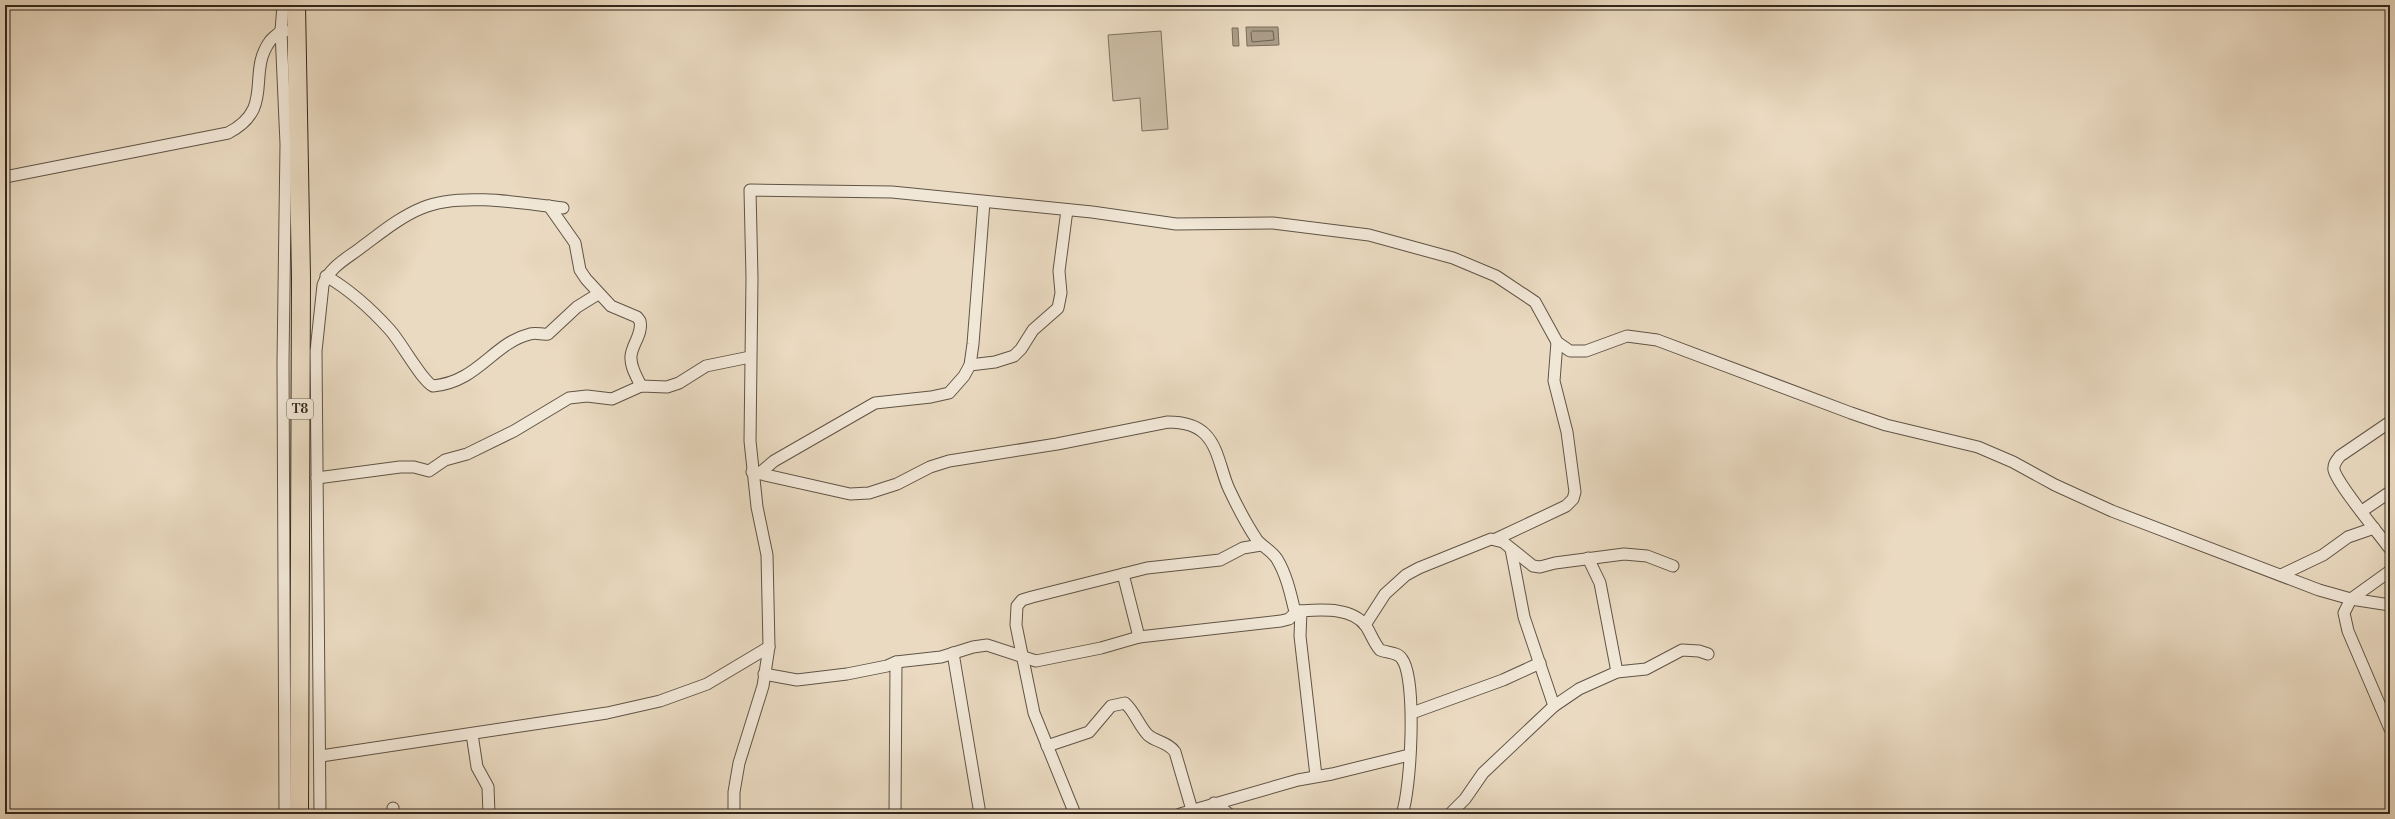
<svg xmlns="http://www.w3.org/2000/svg" width="2395" height="819" viewBox="0 0 2395 819" font-family="'Libre Bodoni',serif">
  <rect width="100%" height="100%" fill="#eadac1"/>
  <filter id="stains"><feTurbulence type="fractalNoise" baseFrequency=".005" numOctaves="4"/><feColorMatrix values="0 0 0 0 .2 0 0 0 0 .09 0 0 0 0 .02 0 0 0 .5 -.17"/></filter>
  <radialGradient id="worn" r=".72"><stop offset=".6" stop-color="#630" stop-opacity="0"/><stop offset="1" stop-color="#630" stop-opacity=".3"/></radialGradient>
  <polygon fill="#cbbca5" stroke="#7e7260" points="1161,31 1168,129 1142,131 1140,98 1113,101 1108,35"/>
  <g fill="#ab9d89" stroke="#7b6e5d">
    <polygon points="1246,27 1278,27 1279,45 1247,46"/>
    <polygon points="1232,28 1238,28 1239,46 1233,46"/>
  </g>
  <g fill="none" stroke-linecap="round" stroke-linejoin="round">
    <polygon stroke="#6e6252" stroke-width="1" points="1253,31 1273,31 1274,40 1252,42 1251,33"/>
    <g stroke="#605445" stroke-width="13">
      <g id="minor">
        <polyline points="283,5 281,31 286,144 283,362 285,814"/>
        <path d="M 5,177 L 228,133 C 276,108 246,74 270,41 C 273,37 278,34 281,31 L 285,31"/>
        <path d="M 549,206 L 575,243 L 580,270 L 586,279 L 611,306 L 637,317 L 640,321 C 643,334 632,344 631,356 C 630,367 637,377 641,386"/>
        <path d="M 326,276 C 350,290 372,310 390,330 C 401,342 422,381 433,386 C 478,382 493,343 530,334 C 536,332 542,335 548,334 L 577,307 L 598,294"/>
        <polyline points="970,365 995,362 1014,356 1021,349 1033,330 1058,308 1061,293 1059,271 1067,210"/>
        <path d="M 2390,422 L 2340,456 C 2337,460 2333,464 2334,470 C 2338,485 2379,534 2390,549"/>
        <path d="M 752,472 L 850,494 L 869,493 L 897,484 L 930,467 L 949,461 L 1057,444 L 1168,422 C 1182,422 1195,424 1205,434 C 1219,448 1221,472 1229,489 C 1237,506 1247,525 1257,540 C 1263,547 1272,551 1277,559 C 1286,574 1290,591 1294,608 L 1297,611 C 1319,610 1351,606 1366,626 C 1371,634 1374,643 1380,650 C 1388,653 1398,652 1402,659 C 1417,679 1411,790 1402,814"/>
        <polyline points="761,472 774,461 875,403 931,397 949,393 964,376 970,365 973,344 984,202"/>
        <polyline points="317,478 400,467 414,467 429,471 445,460 467,454 514,431 569,398 587,396 612,399 641,386 667,387 679,383 706,366 750,357"/>
        <polyline points="2362,511 2390,492"/>
        <polyline points="1496,539 1566,506 1573,499 1575,492 1567,432 1554,381 1557,342"/>
        <polyline points="1511,549 1524,617 1554,706"/>
        <polyline points="1588,558 1600,583 1617,672"/>
        <polyline points="2390,571 2351,599 2344,613 2348,631 2390,729"/>
        <polyline points="1123,574 1139,637"/>
        <polyline points="2281,575 2323,555 2348,537 2374,528"/>
        <polyline points="1301,611 1300,636 1316,776"/>
        <polyline points="1365,625 1385,594 1406,575 1419,568 1491,539 1503,542 1533,566 1540,567 1555,563 1624,554 1647,556 1673,566"/>
        <polyline points="953,653 980,814"/>
        <polyline points="764,674 797,680 847,674 887,666 896,662 941,657 973,647 987,645 1036,661 1101,648 1139,637 1281,621 1289,619 1297,611"/>
        <polyline points="1412,713 1503,680 1540,663"/>
        <polyline points="472,734 477,767 488,787 489,814"/>
        <path d="M 1047,746 L 1089,732 L 1111,706 L 1125,703 C 1135,712 1139,726 1148,735 C 1156,742 1168,742 1175,752 L 1192,810"/>
        <polyline points="321,756 607,713 660,701 707,684 769,647"/>
        <polyline points="1214,803 1229,814"/>
        <polyline points="393,808 393,814"/>
        <path d="M 320,814 L 316,351 L 323,285 C 330,266 348,258 363,246 C 382,232 400,217 422,208 C 458,192 524,203 563,208"/>
        <polyline points="734,814 734,792 739,763 763,686 769,647 767,555 757,507 750,441 752,278 750,190 892,192 1092,212 1176,224 1273,223 1369,235 1453,258 1496,276 1535,302 1557,342 1570,351 1586,351 1627,336 1657,340 1851,413 1886,425 1978,447 2013,462 2055,485 2112,511 2319,590 2351,599 2390,605"/>
        <polyline points="895,814 896,662"/>
        <polyline points="1075,814 1034,713 1016,625 1017,606 1022,600 1032,597 1147,568 1220,560 1243,548 1261,545"/>
        <polyline points="1180,814 1298,780 1332,774 1409,755"/>
        <polyline points="1450,814 1465,799 1483,773 1554,706 1579,689 1617,672 1646,669 1682,650 1699,651 1708,654"/>
      </g>
    </g>
    <g stroke="#32271c" stroke-width="20">
      <polyline id="trunk" points="296,5 301,277 299,814"/>
    </g>
    <use href="#minor" stroke="#f1e7d7" stroke-width="11"/>
    <use href="#trunk" stroke="#eadac1" stroke-width="18"/>
  </g>
  <g text-anchor="middle" stroke-width="4" stroke-linejoin="round" paint-order="stroke">
    <rect fill="#f1e7d7" stroke="#6b6154" stroke-width="1" x="287" y="399" width="26" height="20" rx="3"/>
    <g font-size="12" font-weight="bold" fill="#32271c">
      <text x="300" y="413">T8</text>
    </g>
  </g>
  <rect width="2395" height="819" fill="none" stroke="#eadac1" stroke-width="20"/>
  <rect x="6" y="6" width="2383" height="807" fill="none" stroke="#32271c" stroke-width="2"/>
  <rect x="10" y="10" width="2375" height="799" fill="none" stroke="#32271c"/>
  <rect width="100%" height="100%" filter="url(#stains)"/>
  <rect width="100%" height="100%" fill="url(#worn)"/>
</svg>
